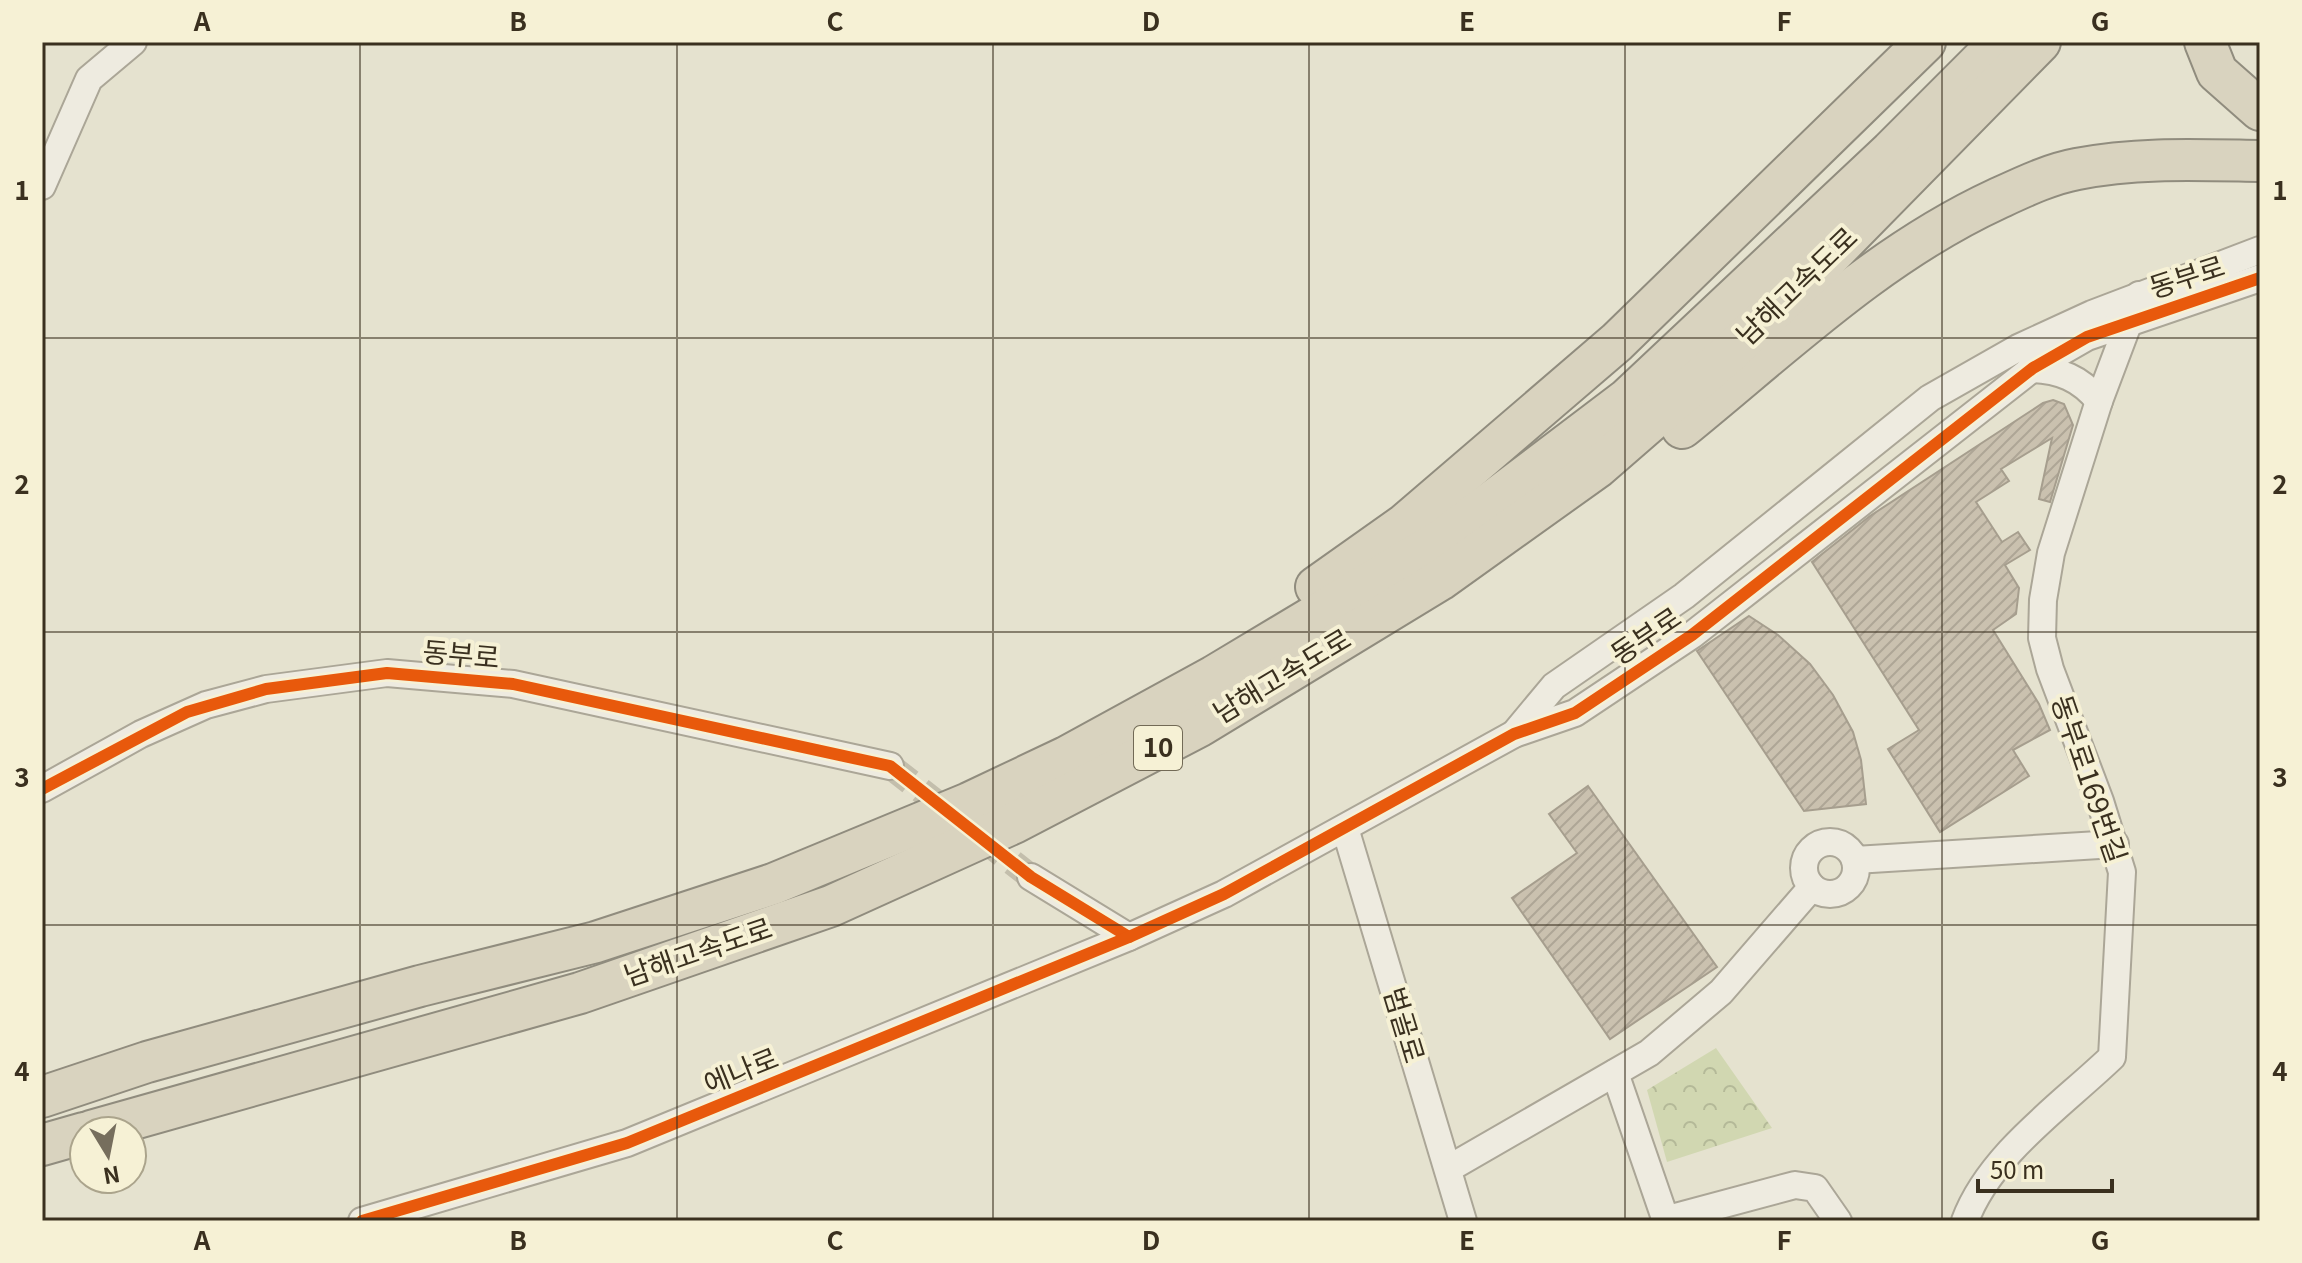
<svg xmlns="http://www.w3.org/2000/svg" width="2302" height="1263" viewBox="0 0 2302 1263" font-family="Georgia,'Noto Sans KR',serif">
  <defs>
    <pattern id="forest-crowns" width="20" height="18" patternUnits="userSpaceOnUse" patternTransform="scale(2)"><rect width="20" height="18" fill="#d1d7b1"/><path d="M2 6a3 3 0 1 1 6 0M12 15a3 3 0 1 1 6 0" fill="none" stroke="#b4b998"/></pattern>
    <pattern id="building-hatch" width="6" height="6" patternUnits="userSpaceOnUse" patternTransform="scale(2)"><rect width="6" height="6" fill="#cac1af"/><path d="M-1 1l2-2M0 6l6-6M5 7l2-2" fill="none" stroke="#aea696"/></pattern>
  </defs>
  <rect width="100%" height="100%" fill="#e5e2cf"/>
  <polygon fill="url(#forest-crowns)" points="1716,1048 1772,1128 1667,1162 1647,1090"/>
  <g fill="url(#building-hatch)" stroke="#a69e8e" stroke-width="2">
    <polygon points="2053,400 2064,404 2073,425 2050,502 2039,499 2052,438 2001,469 2009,481 1976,502 2002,542 2018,532 2030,550 2005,565 2019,588 2016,614 1993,630 2039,704 2050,730 2013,750 2029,776 1940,832 1888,749 1919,730 1812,562 1870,516 2043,403"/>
    <polygon points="1749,616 1778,635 1810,664 1833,695 1853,732 1861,760 1866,804 1804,811 1697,651"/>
    <polygon points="1588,786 1717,967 1610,1039 1512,898 1577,853 1549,814"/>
  </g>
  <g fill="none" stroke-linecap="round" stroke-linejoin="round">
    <polyline stroke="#c3beac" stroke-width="26" stroke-dasharray="26 13" stroke-linecap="butt" points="890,766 1031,877"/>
    <g stroke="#aba697" stroke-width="30">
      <g id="minor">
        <polyline points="42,186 89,79 133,42"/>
        <path d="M 2030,369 C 2060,370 2080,378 2099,401"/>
        <polyline points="1514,734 1554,686 1684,596 1930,398 2018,348 2092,314 2260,250"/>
        <polyline points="42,789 141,734 206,705 266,689 387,673 513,684 890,766"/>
        <polyline points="1345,828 1463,1221"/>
        <circle cx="1830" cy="868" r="26"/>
        <polyline points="1855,860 2115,844"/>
        <polyline points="1031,877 1129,937"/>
        <polyline points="1615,1073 1666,1221"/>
        <polyline points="1448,1169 1649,1053 1721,992 1812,887"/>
        <polyline points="1668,1219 1795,1185 1815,1188 1838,1221"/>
        <polyline points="362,1221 627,1143 1129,937 1224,894 1514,734 1575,713 1692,635 2033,368 2087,337 2260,278"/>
        <path d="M 1965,1221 C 1989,1155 2062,1105 2112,1057 L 2122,872 L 2100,801 L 2050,669 L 2042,638 L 2043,600 L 2051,553 L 2099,401 L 2139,295"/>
      </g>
    </g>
    <g stroke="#908c7e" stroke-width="44">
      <g id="highway">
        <polyline points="2205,42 2217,72 2260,110"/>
        <path d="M 1682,428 C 1783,346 1878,254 1997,199 C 2023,187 2050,174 2077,169 C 2137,157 2200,160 2260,161"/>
        <polyline points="1316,587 1405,524 1617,342 1925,42"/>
        <polyline points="42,1097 147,1062 420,986 596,942 773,884 969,803 1066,757 1214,676 1441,540 1627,399 1891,151 2000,42"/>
        <polyline points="91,1131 580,993 831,906 1014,823 1200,726 1440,580 1598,467 1728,354 1819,267 2040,42"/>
        <polyline points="42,1145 84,1133"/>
      </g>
    </g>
    <use href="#minor" stroke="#eeebe0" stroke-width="26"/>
    <use href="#highway" stroke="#d9d3bf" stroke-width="40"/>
    <g stroke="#f6f1d5" stroke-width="17">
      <g id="cycleway">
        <polyline points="42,789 187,712 266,689 387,673 513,684 890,766 1031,877 1129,937"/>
        <polyline points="362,1221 627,1143 1129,937 1224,894 1514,734 1575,713 1692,635 2033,368 2087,337 2260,278"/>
      </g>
    </g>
    <use href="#cycleway" stroke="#e8590c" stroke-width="12"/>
  </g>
  <path fill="none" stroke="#3a301f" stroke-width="2" stroke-opacity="0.55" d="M 360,42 L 360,1221M 677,42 L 677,1221M 993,42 L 993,1221M 1309,42 L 1309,1221M 1625,42 L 1625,1221M 1942,42 L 1942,1221M 42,338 L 2260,338M 42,632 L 2260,632M 42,925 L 2260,925"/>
  <g text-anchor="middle" stroke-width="8" stroke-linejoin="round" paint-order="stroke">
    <rect fill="#f6f1d5" stroke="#726a56" stroke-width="2" x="1134" y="726" width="48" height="44" rx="6"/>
    <g font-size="26" font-weight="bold" fill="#3a301f">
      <text x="1158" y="757">10</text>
    </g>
    <g font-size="28" fill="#3a301f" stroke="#f6f1d5">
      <text transform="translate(2187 277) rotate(-18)" y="10">동부로</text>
      <text transform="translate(1797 286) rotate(-44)" y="10">남해고속도로</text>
      <text transform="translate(1646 636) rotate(-34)" y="10">동부로</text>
      <text transform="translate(461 655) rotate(5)" y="10">동부로</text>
      <text transform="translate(1282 676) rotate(-31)" y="10">남해고속도로</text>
      <text transform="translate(2089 779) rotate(71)" y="10">동부로169번길</text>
      <text transform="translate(698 952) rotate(-19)" y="10">남해고속도로</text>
      <text transform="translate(1404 1025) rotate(73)" y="10">범골로</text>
      <text transform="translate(741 1071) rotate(-22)" y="10">에나로</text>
    </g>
  </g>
  <rect width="2302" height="1263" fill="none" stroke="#f6f1d5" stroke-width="88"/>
  <g transform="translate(108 1155) rotate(170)"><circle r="38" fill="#f6f1d5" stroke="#aba48c" stroke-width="2"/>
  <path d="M0-6L14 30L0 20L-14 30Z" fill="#766e5d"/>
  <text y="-12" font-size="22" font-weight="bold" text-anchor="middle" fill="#3a301f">N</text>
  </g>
  <path d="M1978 1179v12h134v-12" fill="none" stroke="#3a301f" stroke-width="4"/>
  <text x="1990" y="1179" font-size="24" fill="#3a301f" stroke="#f6f1d5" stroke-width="6" paint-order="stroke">50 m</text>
  <rect x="44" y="44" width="2214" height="1175" fill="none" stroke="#3a301f" stroke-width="3"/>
  <g font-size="26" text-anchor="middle" font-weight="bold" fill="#3a301f">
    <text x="202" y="31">A</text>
    <text x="518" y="31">B</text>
    <text x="835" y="31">C</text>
    <text x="1151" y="31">D</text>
    <text x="1467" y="31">E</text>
    <text x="1784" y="31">F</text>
    <text x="2100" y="31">G</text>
    <text x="22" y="200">1</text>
    <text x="2280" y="200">1</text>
    <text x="22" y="494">2</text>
    <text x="2280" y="494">2</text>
    <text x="22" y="787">3</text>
    <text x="2280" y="787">3</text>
    <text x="22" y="1081">4</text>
    <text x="2280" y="1081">4</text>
    <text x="202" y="1250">A</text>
    <text x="518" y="1250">B</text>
    <text x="835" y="1250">C</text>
    <text x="1151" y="1250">D</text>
    <text x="1467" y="1250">E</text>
    <text x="1784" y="1250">F</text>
    <text x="2100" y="1250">G</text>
  </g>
</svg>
